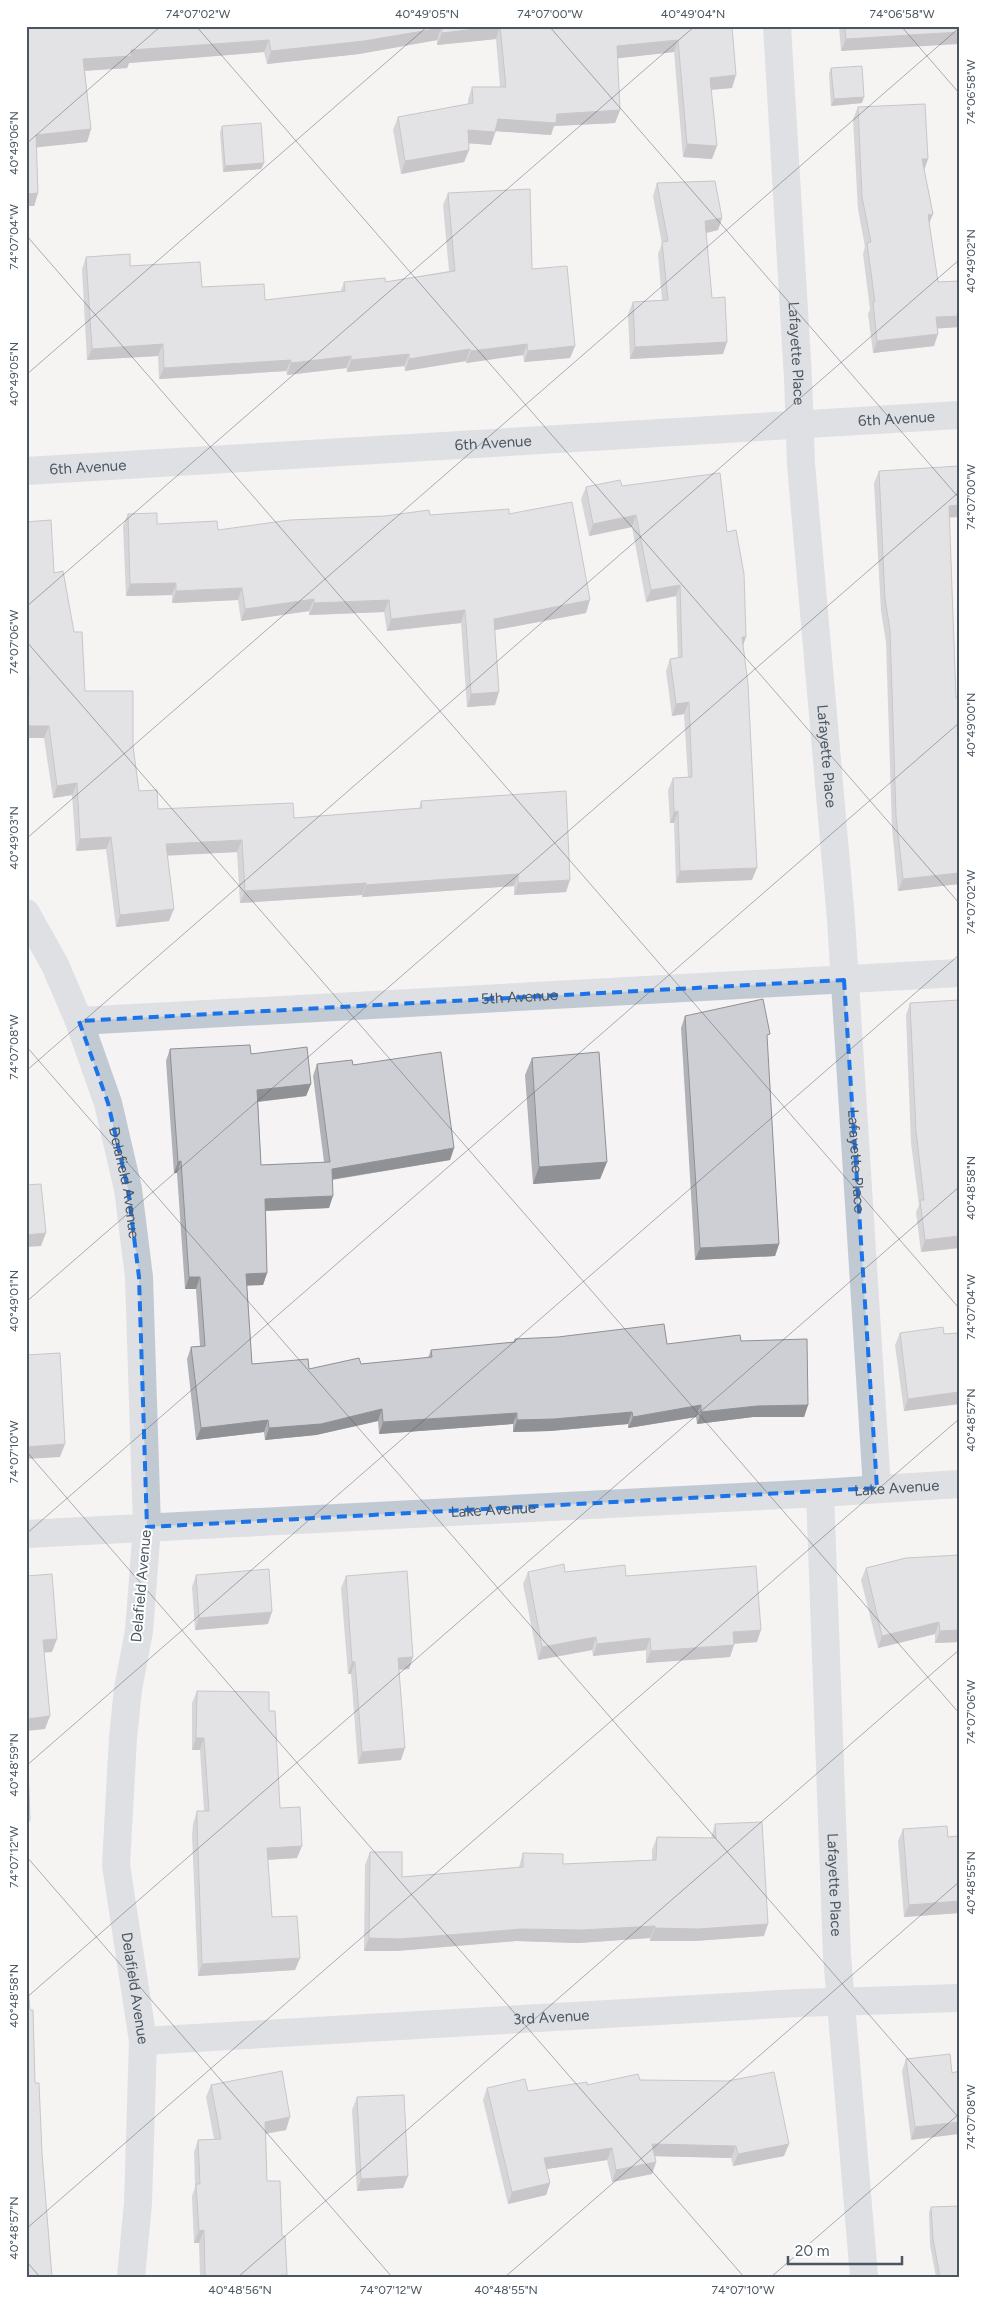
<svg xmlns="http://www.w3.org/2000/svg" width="985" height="2303" viewBox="0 0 985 2303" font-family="Figtree,sans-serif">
  <rect width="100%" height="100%" fill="#f5f3f3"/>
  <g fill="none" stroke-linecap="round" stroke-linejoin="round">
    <g stroke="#c1cad2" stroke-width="28">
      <path id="s1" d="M 777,26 L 798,378 L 801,464 L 841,920 L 877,1488"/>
      <path id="s2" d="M 26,471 L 959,415"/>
      <path id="s3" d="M 26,913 L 55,965 L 79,1021 L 108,1103 L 128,1189 L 139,1277 L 147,1527 L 139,1631 L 128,1689 L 123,1738 L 116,1865 L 143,2041 L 138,2203 L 131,2277"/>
      <path id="s4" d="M 79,1021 L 959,973"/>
      <path id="s5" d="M 820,1493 L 837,1956 L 864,2277"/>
      <path id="s6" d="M 26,1534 L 820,1493 L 959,1484"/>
      <path id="s7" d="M 143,2041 L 798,2003 L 959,1998"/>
    </g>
  </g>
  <g fill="#b0b2b7">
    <polygon points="26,26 732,26 732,88 711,90 712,159 683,157 674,52 617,58 620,110 615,123 554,126 551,135 496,131 491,145 469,143 469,150 464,162 401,174 393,130 398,117 468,104 468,100 472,87 500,87 496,39 437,45 437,40 359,54 267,64 264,52 129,63 127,68 85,71 91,129 87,142 36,147 38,193 34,206 26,206"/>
    <polygon points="839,26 959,26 841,51"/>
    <polygon points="831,68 862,103 831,106 829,74"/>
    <polygon points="858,107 924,169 933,214 929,223 938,282 959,281 959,327 938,328 934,346 873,353 868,314 870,309 863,254 865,247 858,209 853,119"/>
    <polygon points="222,126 264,163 261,169 223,172 220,133"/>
    <polygon points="657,183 722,218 718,230 706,233 712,298 727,342 723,354 630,359 628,314 633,302 662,300 658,254 662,244 653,196"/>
    <polygon points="448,193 532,269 575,346 570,358 524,362 523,355 466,363 466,361 405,371 404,366 347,372 346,368 287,375 286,371 159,379 158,356 87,360 82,269 86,257 130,266 202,287 265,300 341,291 344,282 385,282 449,271 443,205"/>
    <polygon points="879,471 949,518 956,698 959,698 959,884 898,891 892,828 886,642 881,611 874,483"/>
    <polygon points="622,486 727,532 743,646 752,880 676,883 674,823 670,823 668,790 673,778 688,777 684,714 672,716 666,671 670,659 678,658 676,596 646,602 632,527 589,536 581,499 586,487"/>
    <polygon points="128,514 157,524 218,530 430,515 509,514 586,613 495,630 495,705 467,707 461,623 387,631 384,612 309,615 309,611 241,621 238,600 172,603 172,595 126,596 123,526"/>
    <polygon points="26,522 54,573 85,691 133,746 139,791 158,809 294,818 419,808 421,801 566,892 514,895 514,886 362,897 362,895 240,903 237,852 168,855 169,921 116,927 106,849 76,851 72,795 53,798 44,738 26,738"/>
    <polygon points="959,1000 959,1248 921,1252 916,1212 919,1205 911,1143 906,1015 910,1003"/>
    <polygon points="685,1016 767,1042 779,1244 775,1256 695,1260 681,1028"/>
    <polygon points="170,1049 251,1054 311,1084 306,1096 258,1102 261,1165 324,1162 313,1076 317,1064 353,1065 454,1148 450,1160 332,1180 329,1208 266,1211 267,1273 263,1285 247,1285 252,1364 309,1369 361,1364 428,1358 431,1350 514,1342 515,1339 667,1344 741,1341 808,1405 804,1417 753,1417 697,1424 696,1417 628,1428 628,1424 550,1431 513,1432 513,1424 379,1434 378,1421 316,1435 265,1440 264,1432 196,1440 187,1359 191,1347 200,1346 196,1289 185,1289 177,1173 174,1173 166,1061"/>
    <polygon points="532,1058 607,1162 600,1179 533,1184 525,1075"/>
    <polygon points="900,1333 944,1334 959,1333 959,1404 904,1411 895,1345"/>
    <polygon points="906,1558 959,1642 935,1643 935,1634 878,1648 861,1580 866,1568"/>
    <polygon points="528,1572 565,1572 626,1576 757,1642 734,1644 730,1657 646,1663 646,1650 593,1656 592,1650 538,1660 523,1584"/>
    <polygon points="196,1575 268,1624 195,1630 192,1587"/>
    <polygon points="346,1576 413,1657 409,1669 399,1670 401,1760 358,1764 351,1674 348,1674 341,1588"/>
    <polygon points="197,1691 269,1711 280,1808 297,1858 268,1860 272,1917 300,1958 295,1970 198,1976 192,1835 193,1824 197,1811 204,1811 200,1750 192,1750 192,1703"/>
    <polygon points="715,1824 764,1936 694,1941 650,1941 650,1938 578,1943 516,1941 396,1951 364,1951 365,1865 370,1852 402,1877 519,1867 523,1853 563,1864 652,1860 652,1850 657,1837 711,1838"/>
    <polygon points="903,1829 948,1837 959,1836 959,1913 904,1917 898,1841"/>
    <polygon points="906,2059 952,2073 911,2140 902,2071"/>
    <polygon points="640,2080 784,2156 733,2166 731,2158 655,2156 656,2162 652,2174 612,2182 607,2160 547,2169 550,2183 546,2195 508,2204 483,2100 487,2088 528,2091"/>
    <polygon points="211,2085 286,2130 266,2134 267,2181 282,2236 286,2277 200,2277 199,2243 194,2243 192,2196 195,2187 194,2152 198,2140 214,2139 206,2097"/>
    <polygon points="357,2097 408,2176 403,2188 357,2191 352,2110"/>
    <polygon points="931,2207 959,2277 936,2277 930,2245 929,2213"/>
  </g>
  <g fill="#909195">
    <polygon points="500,26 496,39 437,45 442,33"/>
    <polygon points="441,28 437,40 359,54 267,64 271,51"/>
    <polygon points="959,32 959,44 841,51 846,39"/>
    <polygon points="269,40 264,52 129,63 127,68 79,71 83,59 131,50"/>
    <polygon points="678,40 674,52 612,59 617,46"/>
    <polygon points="736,75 732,88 706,90 710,78"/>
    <polygon points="864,97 862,103 831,106 834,99"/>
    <polygon points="620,110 615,123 554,126 551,135 493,131 498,119"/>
    <polygon points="91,129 87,142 31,148 36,135"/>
    <polygon points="468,130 495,132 491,145 464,143"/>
    <polygon points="687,144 717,146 712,159 683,157"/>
    <polygon points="469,150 464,162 401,174 405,161"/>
    <polygon points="922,159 928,159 924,171"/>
    <polygon points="264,163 261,169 223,172 225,166"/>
    <polygon points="38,193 34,206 26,206 26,194"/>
    <polygon points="933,214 928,226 928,215"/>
    <polygon points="722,218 718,230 701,234 705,221"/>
    <polygon points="959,316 959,327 932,329 936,317"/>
    <polygon points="938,334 934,346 873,353 877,341"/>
    <polygon points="727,342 723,354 630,359 635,347"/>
    <polygon points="163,344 158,356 87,360 92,349"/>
    <polygon points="527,344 523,355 466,363 471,351"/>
    <polygon points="575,346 570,358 524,362 528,351"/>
    <polygon points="470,349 466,361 405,371 409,359"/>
    <polygon points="409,354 404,366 347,372 351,360"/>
    <polygon points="351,356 346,368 287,375 291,363"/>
    <polygon points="291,360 286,371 159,379 164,368"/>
    <polygon points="959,505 959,517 944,518 949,506"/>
    <polygon points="636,515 632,527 589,536 593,524"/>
    <polygon points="176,583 172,595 126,596 130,584"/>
    <polygon points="680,585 676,596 646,602 651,590"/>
    <polygon points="242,588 238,600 172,603 176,591"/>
    <polygon points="314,599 309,611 241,621 245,609"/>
    <polygon points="389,600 384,612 309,615 314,603"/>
    <polygon points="590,600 586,613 490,631 494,619"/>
    <polygon points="465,610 461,623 387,631 391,619"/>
    <polygon points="742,637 746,637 742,649"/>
    <polygon points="26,675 29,675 26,682"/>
    <polygon points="499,692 495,705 467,707 471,694"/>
    <polygon points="689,702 684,714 672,716 676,704"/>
    <polygon points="28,726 49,726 44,738 26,738 26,730"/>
    <polygon points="77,783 72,795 53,798 57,786"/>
    <polygon points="678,811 674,823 670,823 674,812"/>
    <polygon points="111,837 106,849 76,851 80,839"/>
    <polygon points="242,840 237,852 162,856 166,844"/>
    <polygon points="757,868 752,880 676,883 680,871"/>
    <polygon points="959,873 959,884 898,891 903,879"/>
    <polygon points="518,874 514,886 362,897 366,885"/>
    <polygon points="570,880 566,892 514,895 518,883"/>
    <polygon points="366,883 362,895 240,903 245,891"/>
    <polygon points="174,909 169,921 116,927 120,915"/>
    <polygon points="311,1084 306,1096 253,1102 257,1090"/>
    <polygon points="454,1148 450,1160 328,1180 332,1169"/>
    <polygon points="181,1161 177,1173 174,1173 178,1162"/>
    <polygon points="607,1162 600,1179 533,1184 539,1167"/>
    <polygon points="333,1196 329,1208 261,1211 265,1199"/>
    <polygon points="46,1233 41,1246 26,1247 26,1235"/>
    <polygon points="959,1236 959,1248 921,1252 925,1240"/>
    <polygon points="779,1244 775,1256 695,1260 700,1248"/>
    <polygon points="267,1273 263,1285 242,1286 246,1274"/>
    <polygon points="189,1277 200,1277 196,1289 185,1289"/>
    <polygon points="959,1392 959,1404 904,1411 908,1399"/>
    <polygon points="701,1405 696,1417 628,1428 633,1417"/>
    <polygon points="808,1405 804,1417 753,1417 697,1424 701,1412 757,1406"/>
    <polygon points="382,1409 378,1421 316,1435 265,1440 269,1428"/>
    <polygon points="632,1412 628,1424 550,1431 513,1432 517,1420"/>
    <polygon points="517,1413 513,1424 379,1434 383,1422"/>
    <polygon points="268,1420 264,1432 196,1440 201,1428"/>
    <polygon points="65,1444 60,1457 26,1459 26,1447"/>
    <polygon points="272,1612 268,1624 195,1630 199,1618"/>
    <polygon points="939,1622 935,1634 878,1648 882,1636"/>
    <polygon points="761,1630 757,1642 728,1644 733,1632"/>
    <polygon points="959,1630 959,1642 935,1643 940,1631"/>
    <polygon points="596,1637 592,1650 538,1660 542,1647"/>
    <polygon points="650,1638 646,1650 593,1656 597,1644"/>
    <polygon points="57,1639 52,1652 38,1653 43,1640"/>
    <polygon points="734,1645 730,1657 646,1663 651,1651"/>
    <polygon points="413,1657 409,1669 394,1670 398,1658"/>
    <polygon points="352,1662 355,1662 351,1674 348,1674"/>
    <polygon points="50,1716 45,1729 26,1731 26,1719"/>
    <polygon points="196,1738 204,1738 200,1750 192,1750"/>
    <polygon points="405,1748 401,1760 358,1764 362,1752"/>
    <polygon points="26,1820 30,1820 26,1831"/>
    <polygon points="302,1846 297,1858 263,1860 267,1848"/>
    <polygon points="959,1901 959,1913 904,1917 909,1905"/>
    <polygon points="768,1924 764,1936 694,1941 650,1941 655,1928"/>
    <polygon points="655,1926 650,1938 578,1943 516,1941 396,1951 364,1951 369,1938 521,1929"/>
    <polygon points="300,1958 295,1970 198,1976 202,1964"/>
    <polygon points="290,2117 286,2130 261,2134 265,2122"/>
    <polygon points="959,2122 959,2134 911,2140 915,2127"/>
    <polygon points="652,2144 736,2146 731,2158 648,2156"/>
    <polygon points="789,2144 784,2156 733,2166 738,2154"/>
    <polygon points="612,2148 607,2160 540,2170 544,2158"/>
    <polygon points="656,2162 652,2174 612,2182 616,2170"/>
    <polygon points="408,2176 403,2188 357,2191 361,2179"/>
    <polygon points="550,2183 546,2195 508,2204 512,2192"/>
    <polygon points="204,2230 199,2243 194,2243 199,2231"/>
    <polygon points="287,2275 286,2277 247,2277"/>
  </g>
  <g fill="#cdcfd5" stroke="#909195">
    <polygon points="26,26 732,26 736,75 710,78 717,146 687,144 678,40 617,46 620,110 557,114 556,123 498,119 495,132 468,130 469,150 405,161 398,117 473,103 472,87 506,87 500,26 442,33 441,28 364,41 271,51 269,40 131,50 131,56 83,59 91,129 36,135 38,193 26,194"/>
    <polygon points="845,26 959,26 959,32 846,39"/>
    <polygon points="862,66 864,97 834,99 831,68"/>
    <polygon points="925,104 928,159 922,159 933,214 928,215 938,282 959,281 959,316 936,317 938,334 877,341 873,302 875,302 867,243 871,242 862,197 858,107"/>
    <polygon points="261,123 264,163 225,166 222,126"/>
    <polygon points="715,181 722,218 705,221 712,298 725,297 727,342 635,347 633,302 668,300 662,242 668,241 657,183"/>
    <polygon points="530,189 532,269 567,266 575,346 528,351 527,344 471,351 470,349 409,359 409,354 351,360 351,356 291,363 291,360 164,368 163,344 92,349 86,257 130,254 130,266 200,262 202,287 264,284 265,300 345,291 344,282 385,278 385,282 455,271 448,193"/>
    <polygon points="26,370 28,394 26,394"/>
    <polygon points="959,466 959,505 949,506 956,698 959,698 959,873 903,879 896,816 890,630 885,599 879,471"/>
    <polygon points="720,473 727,532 736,530 744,574 746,637 742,637 748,684 757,868 680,871 678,811 674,812 673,778 692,777 689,702 676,704 670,659 682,657 680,585 651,590 636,515 593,524 586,487 620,480 622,486"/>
    <polygon points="572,502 590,600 494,619 499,692 471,694 465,610 391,619 389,600 314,603 314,599 245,609 242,588 176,591 176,583 130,584 128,514 157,513 157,524 217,521 218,530 290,520 385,516 429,510 430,515 509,509 509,514"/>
    <polygon points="51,520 54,573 63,571 74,632 82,632 85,691 133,691 133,746 139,791 157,790 158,809 293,803 294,818 422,808 421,801 566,791 570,880 518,883 518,874 366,885 366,883 245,891 242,840 166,844 174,909 120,915 111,837 80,839 77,783 57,786 49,726 28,726 29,675 26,675 26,522"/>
    <polygon points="763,999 770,1034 767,1035 779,1244 700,1248 685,1016"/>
    <polygon points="959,1000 959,1236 925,1240 920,1200 924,1200 916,1131 910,1003"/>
    <polygon points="250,1045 251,1054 307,1047 311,1084 257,1090 261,1165 330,1162 317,1064 352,1060 353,1065 441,1052 454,1148 332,1169 333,1196 265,1199 267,1273 246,1274 252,1364 308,1359 309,1369 359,1358 361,1364 432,1357 431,1350 515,1342 515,1339 558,1337 664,1324 667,1344 740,1335 741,1341 807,1339 808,1405 757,1406 701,1412 701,1405 633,1417 632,1412 554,1419 517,1420 517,1413 383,1422 382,1409 321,1424 269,1428 268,1420 201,1428 191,1347 205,1346 200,1277 189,1277 181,1161 178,1162 170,1049"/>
    <polygon points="599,1052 607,1162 539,1167 532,1058"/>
    <polygon points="41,1184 46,1233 26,1235 26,1185"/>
    <polygon points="943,1327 944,1334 959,1333 959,1392 908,1399 900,1333"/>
    <polygon points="60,1353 65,1444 26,1447 26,1355"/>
    <polygon points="959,1555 959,1630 940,1631 939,1622 882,1636 866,1568 906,1558"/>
    <polygon points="564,1564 565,1572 625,1565 626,1576 756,1566 761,1630 733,1632 734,1645 651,1651 650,1638 597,1644 596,1637 542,1647 528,1572"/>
    <polygon points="269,1569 272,1612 199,1618 196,1575"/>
    <polygon points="407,1571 413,1657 398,1658 405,1748 362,1752 355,1662 352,1662 346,1576"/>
    <polygon points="52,1574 57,1639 43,1640 50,1716 26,1719 26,1576"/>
    <polygon points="197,1691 269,1692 269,1711 275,1711 280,1808 300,1807 302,1846 267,1848 272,1917 297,1916 300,1958 202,1964 197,1822 197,1811 209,1811 204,1738 196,1738"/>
    <polygon points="26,1758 28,1765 30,1820 26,1820"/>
    <polygon points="762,1822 768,1924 698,1929 655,1928 655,1926 582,1930 521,1929 400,1939 369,1938 370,1852 402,1852 402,1877 523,1867 523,1853 563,1854 563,1864 656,1860 657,1837 716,1838 715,1824"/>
    <polygon points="947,1826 948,1837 959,1836 959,1901 909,1905 903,1829"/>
    <polygon points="26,1962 30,2010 33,2010 35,2083 39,2083 42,2154 52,2277 26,2277"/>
    <polygon points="950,2054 952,2073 959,2071 959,2122 915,2127 906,2059"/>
    <polygon points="282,2071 290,2117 265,2122 267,2181 280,2181 282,2236 285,2236 287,2275 247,2277 205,2277 204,2230 199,2231 196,2184 200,2184 198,2140 221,2139 211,2085"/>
    <polygon points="774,2072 789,2144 738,2154 736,2146 652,2144 656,2162 616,2170 612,2148 544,2158 550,2183 512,2192 487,2088 525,2079 528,2091 587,2082 587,2085 638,2074 640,2080 728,2081"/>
    <polygon points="404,2095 408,2176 361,2179 357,2097"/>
    <polygon points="959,2206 959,2277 940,2277 933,2239 931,2207"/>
  </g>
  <path d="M0 0H985V2303H0ZM 844,980 L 877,1488 L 147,1527 L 139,1277 L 128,1189 L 108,1103 L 79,1021 Z" fill="#f5f3f3" fill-opacity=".55" fill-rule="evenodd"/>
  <path fill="none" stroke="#1a73e8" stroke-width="4" stroke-dasharray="10 6" stroke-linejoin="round" d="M 844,980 L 877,1488 L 147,1527 L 139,1277 L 128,1189 L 108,1103 L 79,1021 Z"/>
  <path fill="none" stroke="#4a5661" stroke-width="1" stroke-opacity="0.45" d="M 196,26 L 959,903M 549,26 L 959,498M 901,26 L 959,93M 26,144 L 161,26M 26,235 L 959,1308M 26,375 L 428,26M 26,607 L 695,26M 26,641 L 959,1713M 26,839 L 959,28M 26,1046 L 959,2118M 26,1071 L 959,260M 26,1302 L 959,492M 26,1451 L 744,2277M 26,1534 L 959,723M 26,1766 L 959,955M 26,1856 L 392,2277M 26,1998 L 959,1187M 26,2229 L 959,1419M 26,2261 L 40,2277M 238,2277 L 959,1650M 505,2277 L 959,1882M 771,2277 L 959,2114"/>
  <g text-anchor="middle" stroke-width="4" stroke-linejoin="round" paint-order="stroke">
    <g font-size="15" fill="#4a5661" stroke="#fff">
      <text dy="5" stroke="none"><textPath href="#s1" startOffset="328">Lafayette Place</textPath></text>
      <text dy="5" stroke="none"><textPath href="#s2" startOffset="872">6th Avenue</textPath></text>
      <text dy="5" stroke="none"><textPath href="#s2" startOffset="468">6th Avenue</textPath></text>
      <text dy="5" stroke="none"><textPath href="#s2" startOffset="62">6th Avenue</textPath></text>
      <text dy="5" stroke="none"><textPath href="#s1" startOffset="732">Lafayette Place</textPath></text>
      <text dy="5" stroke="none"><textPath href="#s4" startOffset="441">5th Avenue</textPath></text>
      <text dy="5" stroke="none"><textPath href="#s1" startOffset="1138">Lafayette Place</textPath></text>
      <text dy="5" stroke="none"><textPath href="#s3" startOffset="289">Delafield Avenue</textPath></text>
      <text dy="5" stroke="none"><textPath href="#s6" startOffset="872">Lake Avenue</textPath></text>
      <text dy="5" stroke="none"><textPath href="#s6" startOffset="468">Lake Avenue</textPath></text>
      <text transform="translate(141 1586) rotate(-85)" y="5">Delafield Avenue</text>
      <text dy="5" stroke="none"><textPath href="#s5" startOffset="392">Lafayette Place</textPath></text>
      <text dy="5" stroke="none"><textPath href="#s3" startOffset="1099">Delafield Avenue</textPath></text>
      <text dy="5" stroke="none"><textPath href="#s7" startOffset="409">3rd Avenue</textPath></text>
    </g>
  </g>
  <rect width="985" height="2303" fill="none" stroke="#ffffff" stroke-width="55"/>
  <path d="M788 2256v8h114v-8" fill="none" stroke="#4a5661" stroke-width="2.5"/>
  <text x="795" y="2256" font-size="15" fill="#4a5661" stroke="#ffffff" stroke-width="4" paint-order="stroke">20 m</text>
  <rect x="28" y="28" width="930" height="2248" fill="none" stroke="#4a5661" stroke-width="2"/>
  <g font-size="12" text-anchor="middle" fill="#4a5661">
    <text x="198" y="18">74°07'02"W</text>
    <text x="427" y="18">40°49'05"N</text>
    <text x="550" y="18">74°07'00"W</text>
    <text x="693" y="18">40°49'04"N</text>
    <text x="902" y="18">74°06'58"W</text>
    <text transform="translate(971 92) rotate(-90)" y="4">74°06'58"W</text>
    <text transform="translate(14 143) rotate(-90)" y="4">40°49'06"N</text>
    <text transform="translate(14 237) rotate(-90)" y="4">74°07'04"W</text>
    <text transform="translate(971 261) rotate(-90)" y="4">40°49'02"N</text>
    <text transform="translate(14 374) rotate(-90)" y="4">40°49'05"N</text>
    <text transform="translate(971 497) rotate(-90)" y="4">74°07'00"W</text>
    <text transform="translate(14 642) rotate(-90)" y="4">74°07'06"W</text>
    <text transform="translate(971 725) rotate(-90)" y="4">40°49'00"N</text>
    <text transform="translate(14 838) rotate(-90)" y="4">40°49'03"N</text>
    <text transform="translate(971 902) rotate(-90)" y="4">74°07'02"W</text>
    <text transform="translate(14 1047) rotate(-90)" y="4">74°07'08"W</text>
    <text transform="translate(971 1188) rotate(-90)" y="4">40°48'58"N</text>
    <text transform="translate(14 1301) rotate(-90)" y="4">40°49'01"N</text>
    <text transform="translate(971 1307) rotate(-90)" y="4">74°07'04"W</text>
    <text transform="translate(971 1420) rotate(-90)" y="4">40°48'57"N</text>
    <text transform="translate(14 1452) rotate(-90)" y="4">74°07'10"W</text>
    <text transform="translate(971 1712) rotate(-90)" y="4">74°07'06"W</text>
    <text transform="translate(14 1765) rotate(-90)" y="4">40°48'59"N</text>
    <text transform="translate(14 1857) rotate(-90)" y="4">74°07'12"W</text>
    <text transform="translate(971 1883) rotate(-90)" y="4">40°48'55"N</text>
    <text transform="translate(14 1996) rotate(-90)" y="4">40°48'58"N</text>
    <text transform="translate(971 2117) rotate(-90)" y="4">74°07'08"W</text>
    <text transform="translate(14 2228) rotate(-90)" y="4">40°48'57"N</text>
    <text x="240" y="2294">40°48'56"N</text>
    <text x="391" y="2294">74°07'12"W</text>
    <text x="506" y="2294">40°48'55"N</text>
    <text x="743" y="2294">74°07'10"W</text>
  </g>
</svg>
